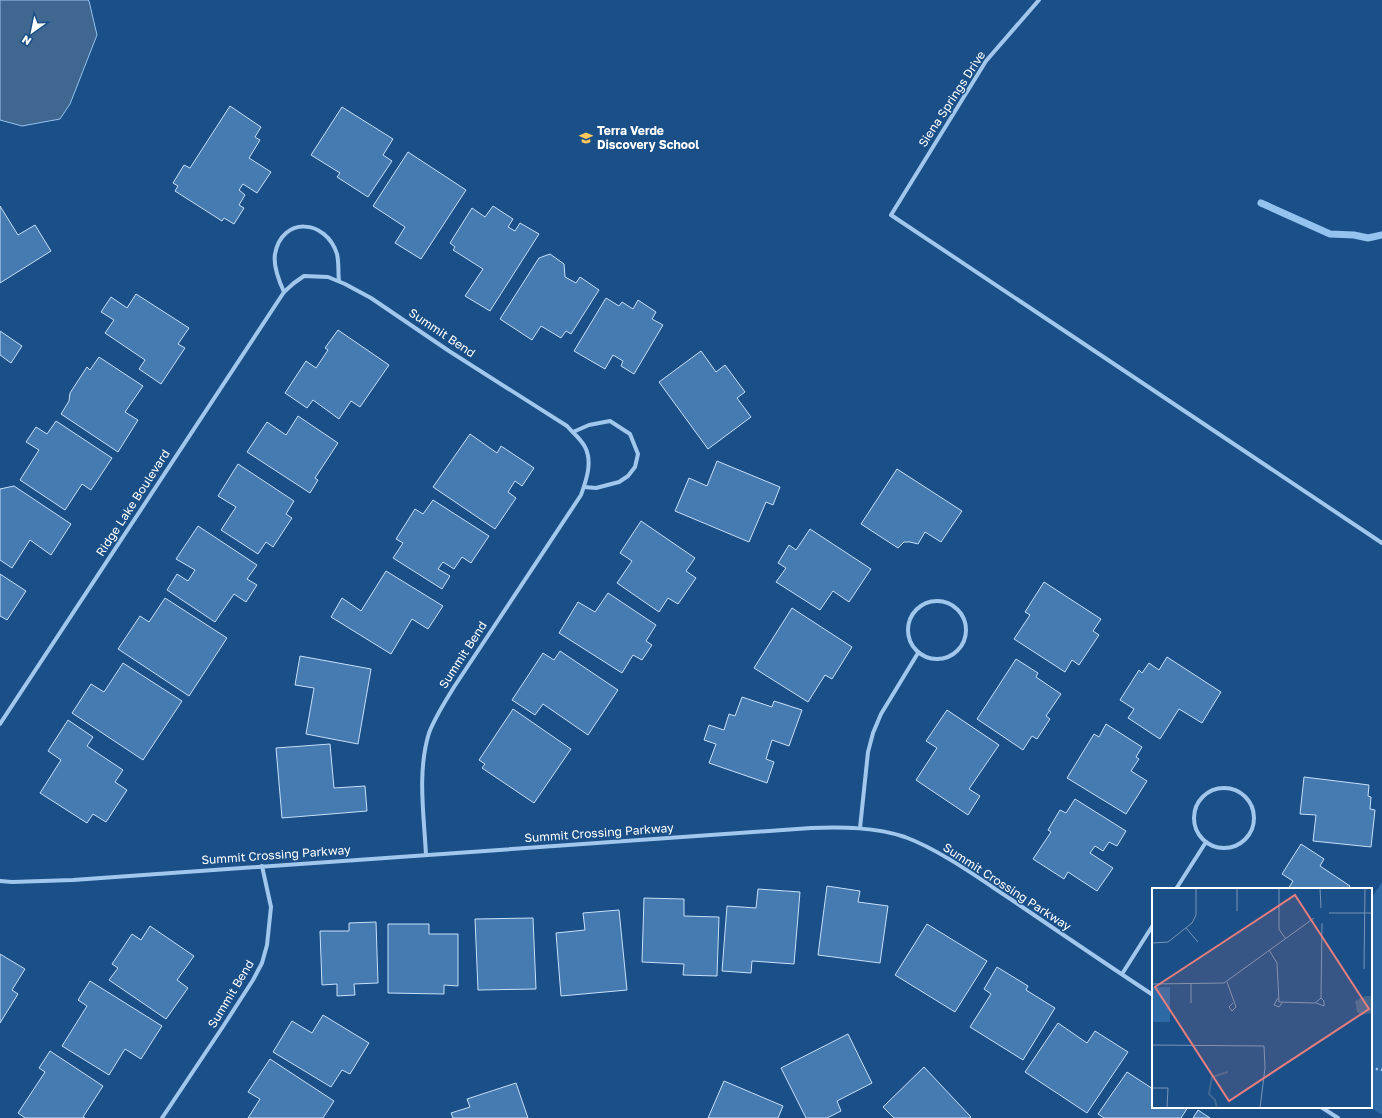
<svg xmlns="http://www.w3.org/2000/svg" width="1382" height="1118" viewBox="0 0 1382 1118" font-family="'Golos Text',sans-serif">
  <rect width="100%" height="100%" fill="#1a4f87"/>
  <polygon fill="#2d69a5" points="1382,882 1382,1115 1370,1107 1371,1107 1371,899"/>
  <polygon fill="#406790" stroke="#94c3ef" points="0,0 88,0 89,1 97,35 70,104 60,119 22,126 0,120"/>
  <g fill="none" stroke-linecap="round" stroke-linejoin="round">
    <polyline stroke="#94c3ef" stroke-width="7" points="1261,203 1330,234 1354,235 1368,238 1382,235"/>
  </g>
  <g fill="#467bb2" stroke="#c7e0f9">
    <polygon points="230,106 261,127 255,137 260,140 249,158 271,172 257,193 243,184 239,190 245,195 239,205 244,208 234,224 224,218 222,221 175,191 178,186 173,183 184,165 190,168"/>
    <polygon points="342,107 393,139 383,155 392,161 368,197 337,177 340,173 311,155"/>
    <polygon points="408,152 466,190 421,259 395,243 405,227 373,206"/>
    <polygon points="0,206 18,235 35,225 51,251 0,283"/>
    <polygon points="493,206 513,219 508,227 515,231 520,223 539,234 490,311 465,296 483,269 453,250 455,247 450,243 472,208 485,217"/>
    <polygon points="550,254 564,264 565,277 576,283 580,277 599,290 571,334 566,331 561,338 541,326 532,340 500,319 539,258"/>
    <polygon points="136,294 189,328 178,344 185,348 161,384 139,369 145,360 105,333 114,320 101,312 111,297 127,308"/>
    <polygon points="606,298 619,306 622,302 633,309 638,300 656,312 652,319 663,325 634,374 621,366 623,361 613,355 605,369 574,351"/>
    <polygon points="338,330 389,365 360,407 351,401 339,419 313,400 307,408 285,393 306,361 316,368 328,350 325,348"/>
    <polygon points="0,331 22,346 11,363 0,355"/>
    <polygon points="701,351 716,372 725,365 745,392 737,398 751,417 708,449 659,382"/>
    <polygon points="99,357 143,386 125,412 138,420 118,452 61,414 69,401 70,393 87,367 90,370"/>
    <polygon points="298,416 338,443 315,478 318,480 310,493 247,452 267,422 286,435"/>
    <polygon points="56,421 112,458 91,490 82,484 65,510 20,480 39,450 26,442 36,427 47,434"/>
    <polygon points="470,434 497,453 501,446 534,468 522,486 515,481 508,492 516,498 495,529 433,487"/>
    <polygon points="717,461 780,487 773,505 766,502 749,542 675,511 689,478 707,486"/>
    <polygon points="238,464 294,501 286,514 292,518 273,547 266,542 258,554 221,530 236,507 218,496"/>
    <polygon points="897,469 962,511 941,542 925,532 918,544 910,542 904,542 898,548 861,524"/>
    <polygon points="14,486 71,524 51,555 30,540 12,568 0,560 0,489"/>
    <polygon points="433,500 489,536 471,563 462,557 454,569 443,562 438,569 450,576 442,589 393,558 403,543 396,539 415,509 423,514"/>
    <polygon points="641,521 695,558 686,571 696,578 678,604 668,598 659,612 617,583 632,561 620,553"/>
    <polygon points="198,526 257,565 247,579 257,585 246,602 234,594 215,622 167,590 177,574 188,581 195,570 176,559"/>
    <polygon points="810,529 871,569 849,602 833,591 820,610 776,582 786,568 778,563 789,545 796,550"/>
    <polygon points="386,571 443,606 428,629 412,619 391,654 331,617 342,598 361,611"/>
    <polygon points="0,574 26,591 7,620 0,616"/>
    <polygon points="1044,582 1101,619 1093,631 1099,635 1079,665 1072,660 1065,672 1014,639 1030,615 1025,612"/>
    <polygon points="608,593 656,625 646,641 652,645 642,660 633,655 622,673 559,633 578,602 595,612"/>
    <polygon points="165,598 227,638 189,696 118,649 140,616 149,622"/>
    <polygon points="792,608 852,647 832,679 825,675 808,702 754,668"/>
    <polygon points="560,651 618,690 588,735 543,704 535,715 512,700 543,653 554,660"/>
    <polygon points="300,656 371,669 358,744 306,734 314,688 295,685"/>
    <polygon points="1167,657 1221,692 1202,723 1179,709 1160,739 1128,718 1134,709 1120,700 1139,670 1142,673 1149,663 1159,670"/>
    <polygon points="1016,659 1038,673 1036,677 1061,694 1046,716 1050,719 1037,739 1032,736 1023,750 977,719"/>
    <polygon points="123,663 182,701 143,760 72,713 91,684 104,692"/>
    <polygon points="742,697 772,707 774,701 802,710 789,746 772,740 766,759 774,762 767,783 709,763 716,744 704,740 709,725 724,730 729,714 735,716"/>
    <polygon points="513,709 571,749 534,803 482,768 485,764 479,760"/>
    <polygon points="947,710 999,745 969,789 980,796 968,815 916,780 937,748 926,741"/>
    <polygon points="68,720 93,737 87,746 123,770 115,782 127,790 106,822 93,814 87,823 40,793 61,760 48,751"/>
    <polygon points="1106,724 1142,747 1136,757 1139,759 1131,771 1147,781 1126,814 1067,778 1094,734 1099,737"/>
    <polygon points="330,744 334,788 365,786 367,811 282,818 276,748"/>
    <polygon points="1304,777 1369,785 1368,796 1371,797 1370,809 1375,810 1371,847 1313,841 1316,815 1300,814"/>
    <polygon points="1075,799 1126,831 1117,846 1109,842 1103,851 1095,846 1090,853 1113,868 1097,891 1068,872 1064,879 1033,859 1051,832 1048,830 1060,810 1066,813"/>
    <polygon points="1301,844 1324,859 1320,866 1350,886 1348,889 1288,889 1293,881 1282,874"/>
    <polygon points="827,886 860,891 858,902 888,906 880,963 818,955"/>
    <polygon points="758,889 800,892 794,964 752,961 751,973 722,971 727,906 756,908"/>
    <polygon points="644,898 684,899 684,916 719,917 717,976 683,975 684,964 642,962"/>
    <polygon points="619,910 627,990 561,996 556,933 585,930 583,913"/>
    <polygon points="533,918 536,989 478,990 475,919"/>
    <polygon points="376,922 378,983 354,984 355,995 337,996 337,984 322,985 320,931 349,931 349,923"/>
    <polygon points="388,924 429,924 429,934 458,934 458,986 444,985 444,994 388,993"/>
    <polygon points="927,924 987,961 955,1012 895,975"/>
    <polygon points="150,926 194,956 177,980 188,988 166,1019 109,980 118,968 112,964 132,934 141,940"/>
    <polygon points="0,954 25,969 12,990 18,994 0,1023"/>
    <polygon points="997,967 1028,986 1026,990 1055,1008 1023,1060 970,1027 991,994 984,989"/>
    <polygon points="90,981 162,1026 141,1059 125,1049 109,1075 62,1046 87,1006 78,1000"/>
    <polygon points="323,1015 369,1043 350,1074 342,1070 331,1087 273,1052 292,1021 312,1033"/>
    <polygon points="1058,1023 1087,1043 1095,1031 1128,1052 1087,1113 1025,1072"/>
    <polygon points="848,1034 872,1083 837,1101 841,1111 827,1118 806,1118 781,1068"/>
    <polygon points="50,1051 103,1086 83,1117 85,1118 25,1118 18,1113 45,1072 39,1068"/>
    <polygon points="270,1059 334,1101 323,1118 248,1118 260,1099 248,1092"/>
    <polygon points="924,1067 971,1117 970,1118 894,1118 883,1107"/>
    <polygon points="1127,1072 1153,1089 1153,1107 1188,1107 1181,1118 1104,1118 1098,1114"/>
    <polygon points="724,1081 783,1106 778,1118 708,1118"/>
    <polygon points="516,1083 528,1118 453,1118 451,1113 470,1107 467,1099"/>
    <polygon points="1198,1110 1210,1118 1193,1118"/>
  </g>
  <g fill="none" stroke-linecap="round" stroke-linejoin="round">
    <polyline stroke="#a1c7ec" stroke-width="2.5" stroke-dasharray="2 3" stroke-linecap="butt" points="1371,1068 1382,1070"/>
    <g stroke="#a1c7ec" stroke-width="4">
      <polyline points="1039,0 986,61 891,215 1382,543"/>
      <path d="M 284,292 C 279,281 273,266 275,254 C 282,216 326,219 337,254 C 339,262 338,273 339,281"/>
      <polyline points="573,432 589,425 610,421 630,434 638,454 635,467 628,476 619,482 596,488 584,487"/>
      <circle cx="937" cy="630" r="29"/>
      <path d="M 0,724 L 284,292 L 294,283 L 304,276 L 328,277 L 345,284 L 371,298 L 449,351 L 567,426 C 573,433 581,439 585,447 C 593,462 586,481 581,495 L 454,687 C 445,702 435,717 429,733 C 417,772 424,815 426,855"/>
      <circle cx="1224" cy="818" r="30"/>
      <polyline points="860,828 868,752 873,733 881,714 918,653"/>
      <path d="M 0,881 L 12,882 L 73,880 L 811,828 C 843,827 875,827 905,837 C 940,850 980,879 1012,900 C 1059,932 1106,964 1153,995"/>
      <polyline points="1176,889 1206,842"/>
      <polyline points="1122,974 1153,925"/>
      <polyline points="1321,1107 1338,1118"/>
      <polyline points="162,1118 224,1025 253,980 262,963 267,945 271,907 262,866"/>
    </g>
  </g>
  <defs>
    <g id="school-bare" transform="scale(1.08)"><path d="M0-5L7-2L0 1L-7-2ZM-4 1L0 2.5L4 1V4Q0 6-4 4Z" fill="#ffc85d" stroke="#1a4f87" stroke-width="2.5" paint-order="stroke"/></g>
  </defs>
  <g fill-rule="evenodd">
    <use href="#school-bare" x="586" y="138"/>
  </g>
  <g text-anchor="middle" stroke-width="3" stroke-linejoin="round" paint-order="stroke">
    <g font-size="12" fill="#fff" stroke="#1a4f87">
      <text transform="translate(952 99) rotate(-57)" y="4">Siena Springs Drive</text>
      <text transform="translate(442 333) rotate(34)" y="4">Summit Bend</text>
      <text transform="translate(133 503) rotate(-57)" y="4">Ridge Lake Boulevard</text>
      <text transform="translate(463 655) rotate(-57)" y="4">Summit Bend</text>
      <text transform="translate(599 833) rotate(-4)" y="4">Summit Crossing Parkway</text>
      <text transform="translate(276 855) rotate(-4)" y="4">Summit Crossing Parkway</text>
      <text transform="translate(1007 887) rotate(33)" y="4">Summit Crossing Parkway</text>
      <text transform="translate(231 994) rotate(-59)" y="4">Summit Bend</text>
    </g>
    <g font-size="12" font-weight="bold" fill="#fff" stroke="#1a4f87" text-anchor="start">
      <text x="597" y="135">Terra Verde<tspan x="597" dy="14">Discovery School</tspan></text>
    </g>
  </g>
  <g transform="translate(1152 888)">
    <rect width="220" height="220" fill="#1a4f87"/>
    <path d="M 0,99 L 18,99 L 18,134 L 0,134 Z" fill="#2d69a5"/>
    <path d="M 213,108 L 220,108 L 220,125 L 209,127 L 205,124 L 203,113 Z" fill="#406790"/>
    <path fill="none" stroke="#406790" stroke-width="2" d="M 65,220 L 63,212 L 57,206 L 60,189 L 76,184"/>
    <path fill="none" stroke="#7695b7" stroke-width="1" d="M 127,0 L 127,41 L 133,50M 168,0 L 169,20M 85,23 L 85,0M 177,25 L 220,25M 34,40 L 46,54M 0,55 L 16,54 L 40,35 L 44,27 L 44,0M 117,62 L 125,75 L 127,114 L 163,115 L 169,110M 212,81 L 213,0M 75,94 L 84,119 L 80,123 L 77,119 L 81,115M 0,96 L 72,95 L 162,30M 39,96 L 39,115M 126,110 L 122,117 L 127,119 L 130,115M 169,110 L 170,35M 164,115 L 172,118 L 172,113 L 169,110M 0,157 L 112,158 L 113,180 L 108,220M 0,200 L 16,200 L 15,220"/>
    <path fill="#e67e7e" fill-opacity="0.15" stroke="#e67e7e" stroke-width="2" d="M 143,7 L 217,121 L 77,213 L 3,99 Z"/>
    <rect width="220" height="220" fill="none" stroke="#fff" stroke-width="2"/>
  </g>
  <g transform="translate(32 32) rotate(213)" stroke="#1a4f87" stroke-width="3" paint-order="stroke">
  <path d="M0-3L7 15L0 10L-7 15Z" fill="#ffffff"/>
  <text y="-6" font-size="11" font-weight="bold" text-anchor="middle" fill="#ffffff">N</text>
  </g>
</svg>
